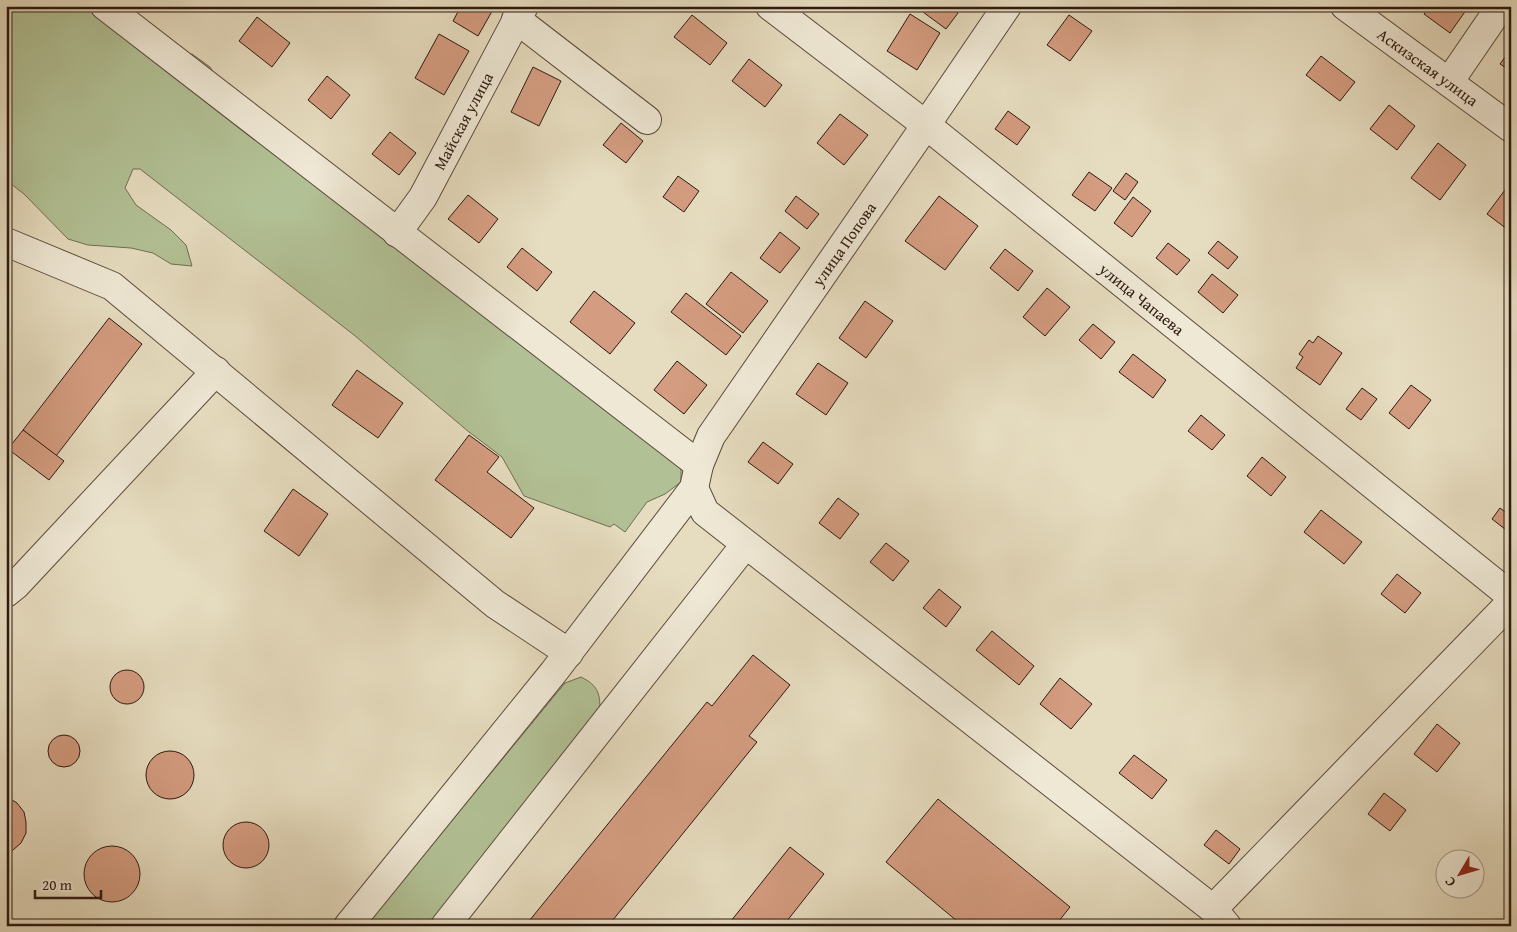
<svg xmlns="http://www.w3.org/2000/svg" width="1517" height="932" viewBox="0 0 1517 932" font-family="'Gentium Book Plus',serif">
  <rect width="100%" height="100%" fill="#e6dcbf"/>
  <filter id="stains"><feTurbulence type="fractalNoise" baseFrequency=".004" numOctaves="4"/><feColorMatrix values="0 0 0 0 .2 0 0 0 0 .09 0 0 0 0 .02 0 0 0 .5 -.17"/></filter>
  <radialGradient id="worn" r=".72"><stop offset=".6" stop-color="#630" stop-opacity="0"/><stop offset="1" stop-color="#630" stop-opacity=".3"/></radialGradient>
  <g fill="#b2c195" stroke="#706d53">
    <polygon points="6,6 126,6 188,55 192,54 210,67 217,78 681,462 681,482 665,494 647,502 625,532 614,524 610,527 524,496 502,457 469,432 354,335 140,169 133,169 125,188 136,205 171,230 186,245 192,266 171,264 153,253 131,248 88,245 68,239 24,194 6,180"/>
    <path d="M 581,677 C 599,686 600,694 600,712 L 432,926 L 365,926 L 565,683 Z"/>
  </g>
  <g fill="#d49c80" stroke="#2d1911">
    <polygon points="461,6 495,6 478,36 453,21"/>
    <polygon points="921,6 950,6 958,13 946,29 919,9"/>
    <polygon points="1429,6 1469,6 1450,33 1424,14"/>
    <polygon points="910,14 940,33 917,70 887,51"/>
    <polygon points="692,15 727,43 710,65 674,37"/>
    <polygon points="1069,15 1092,31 1070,61 1047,45"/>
    <polygon points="257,17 290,43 272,67 239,41"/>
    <polygon points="439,34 469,51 444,95 415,78"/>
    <polygon points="1511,49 1511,71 1500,64"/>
    <polygon points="1321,56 1355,82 1340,101 1306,75"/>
    <polygon points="749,59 782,85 765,107 732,81"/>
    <polygon points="533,67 561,81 539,126 511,112"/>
    <polygon points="327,76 350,95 331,119 308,100"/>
    <polygon points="1389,105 1415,126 1397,150 1370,129"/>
    <polygon points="1008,111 1030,127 1017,145 995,129"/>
    <polygon points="840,114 868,135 844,165 817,143"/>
    <polygon points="621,123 643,141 626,163 603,145"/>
    <polygon points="390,132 416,153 399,175 372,154"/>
    <polygon points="1438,143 1466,165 1440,200 1411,178"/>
    <polygon points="1089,172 1112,188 1095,211 1072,195"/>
    <polygon points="1126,173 1138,182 1125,200 1113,191"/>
    <polygon points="678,176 699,191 684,212 663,197"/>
    <polygon points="1508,186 1511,188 1511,232 1487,214"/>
    <polygon points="468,195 498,219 479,243 448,219"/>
    <polygon points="796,196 819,214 807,229 785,211"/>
    <polygon points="939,196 978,226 945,270 905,241"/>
    <polygon points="1133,197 1151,211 1132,237 1114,223"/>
    <polygon points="780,232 800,248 780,273 760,258"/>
    <polygon points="1218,241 1238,257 1228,269 1208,253"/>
    <polygon points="1168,243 1190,260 1177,275 1156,258"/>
    <polygon points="522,248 552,272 537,291 507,267"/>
    <polygon points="1005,249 1033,271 1018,291 990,268"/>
    <polygon points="731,272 768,301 743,333 706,304"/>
    <polygon points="1212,274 1238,295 1223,313 1198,292"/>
    <polygon points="1047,288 1070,307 1045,336 1023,317"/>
    <polygon points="594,291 635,323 610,354 570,322"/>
    <polygon points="686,293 741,336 726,355 671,312"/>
    <polygon points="865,301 893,321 866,358 839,338"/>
    <polygon points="109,318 142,344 56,456 23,430"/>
    <polygon points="1093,324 1115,342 1101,359 1079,340"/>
    <polygon points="1318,336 1342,353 1320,385 1296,368 1303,357 1299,354 1309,340 1313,343"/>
    <polygon points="1133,354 1166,380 1153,398 1119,372"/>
    <polygon points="677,361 707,385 684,414 654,390"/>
    <polygon points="818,363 848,383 826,415 796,394"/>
    <polygon points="357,370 403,403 378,438 332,405"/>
    <polygon points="1411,385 1431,400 1409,429 1389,413"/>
    <polygon points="1362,388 1377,399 1361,420 1346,409"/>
    <polygon points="1201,415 1225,435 1212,450 1188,431"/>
    <polygon points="23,430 64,461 49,480 8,449"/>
    <polygon points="469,435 499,457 487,472 534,508 511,538 435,480"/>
    <polygon points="763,442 793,464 778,484 748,462"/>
    <polygon points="1262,457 1286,477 1271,496 1247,476"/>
    <polygon points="293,489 328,514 299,556 264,531"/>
    <polygon points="838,498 859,514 840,539 819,523"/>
    <polygon points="1500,508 1508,514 1511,511 1510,533 1492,519"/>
    <polygon points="1321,510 1362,542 1344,564 1304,532"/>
    <polygon points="886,543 909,561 893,581 870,562"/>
    <polygon points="1397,574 1421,593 1405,613 1381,594"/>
    <polygon points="939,589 961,607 946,627 923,608"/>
    <polygon points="992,631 1034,666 1019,685 976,650"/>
    <polygon points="753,655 790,685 749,736 757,742 608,926 525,926 707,702 712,706"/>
    <circle cx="127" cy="687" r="17"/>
    <polygon points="1060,678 1092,704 1071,729 1040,704"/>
    <polygon points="1437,724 1460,743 1437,772 1414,754"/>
    <circle cx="64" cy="751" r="16"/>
    <circle cx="170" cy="775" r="24"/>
    <polygon points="1134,755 1167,780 1152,799 1119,773"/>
    <polygon points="1384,793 1406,810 1390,831 1368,814"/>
    <polygon points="6,796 17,803 24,812 26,822 26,833 21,843 13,850 6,854"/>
    <polygon points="938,799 1070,907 1055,926 963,926 886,862"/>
    <circle cx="246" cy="845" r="23"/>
    <polygon points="1216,830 1240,849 1229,864 1204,845"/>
    <circle cx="112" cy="874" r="28"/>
    <polygon points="790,847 824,874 783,926 727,926"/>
  </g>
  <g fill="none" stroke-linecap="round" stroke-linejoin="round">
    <g stroke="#5b4a3c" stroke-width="30">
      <g id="minor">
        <polyline points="105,6 699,465"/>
        <polyline points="770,6 926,125 1511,596"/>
        <polyline points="1345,6 1511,128"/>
        <polyline points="516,19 647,120"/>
        <polyline points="1449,82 1501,6"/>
        <polyline points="397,233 423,197 524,6"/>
        <polyline points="6,242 112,286 495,604 569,653"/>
        <polyline points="694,488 705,512 1213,909 1227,926"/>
        <polyline points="6,593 16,585 216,371"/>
        <polyline points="1213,909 1511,602"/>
        <polyline points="348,926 553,673 694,488 699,465 711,436 926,125 1007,6"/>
        <polyline points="445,926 745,545"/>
      </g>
    </g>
    <use href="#minor" stroke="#efe8d5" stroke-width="28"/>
  </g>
  <g text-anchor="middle" stroke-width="4" stroke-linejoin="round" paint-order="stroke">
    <g font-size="16" fill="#2d1911" stroke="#efe8d5">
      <text transform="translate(1428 67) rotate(36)" y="6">Аскизская улица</text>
      <text transform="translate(463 121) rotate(-62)" y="6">Майская улица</text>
      <text transform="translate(844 244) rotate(-55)" y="6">улица Попова</text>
      <text transform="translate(1142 299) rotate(39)" y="6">улица Чапаева</text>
    </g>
  </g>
  <rect width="1517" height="932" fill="none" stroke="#e6dcbf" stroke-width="25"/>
  <rect x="8" y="8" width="1502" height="917" fill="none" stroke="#2d1911" stroke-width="2.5"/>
  <rect x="12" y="12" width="1492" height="907" fill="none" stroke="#2d1911"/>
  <g transform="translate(1460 874) rotate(232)"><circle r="24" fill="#efe8d5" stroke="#a19587"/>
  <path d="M0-4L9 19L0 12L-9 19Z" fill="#8f2418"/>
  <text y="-8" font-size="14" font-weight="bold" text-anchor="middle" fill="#2d1911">С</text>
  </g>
  <path d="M35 890v8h66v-8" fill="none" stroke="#2d1911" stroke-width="2.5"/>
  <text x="42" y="890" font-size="15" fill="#2d1911" stroke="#efe8d5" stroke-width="4" paint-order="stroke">20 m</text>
  <rect width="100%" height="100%" filter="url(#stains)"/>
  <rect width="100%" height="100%" fill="url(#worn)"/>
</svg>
